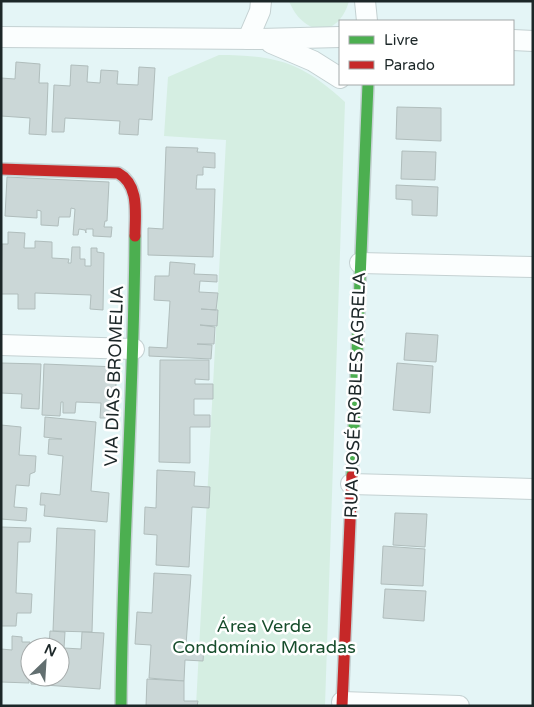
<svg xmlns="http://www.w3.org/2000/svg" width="534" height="707" viewBox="0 0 534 707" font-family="'Varela Round',sans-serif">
  <rect width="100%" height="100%" fill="#e4f5f6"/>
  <g fill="#d5eee2">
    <path d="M 289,1 L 349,1 C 338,40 303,36 289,1 Z"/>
    <path d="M 219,55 C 277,55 303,63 345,102 L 325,706 L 196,706 L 226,140 L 164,136 L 168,77 Z"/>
  </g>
  <g fill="#cbd7d7" stroke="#b0bdbc">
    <polygon points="16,62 40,64 39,83 48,83 46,135 29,134 30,118 1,116 1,78 15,79"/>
    <polygon points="71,65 88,66 87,82 100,83 101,70 118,71 117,84 138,85 139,67 155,68 152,120 139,119 138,135 119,134 120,121 65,118 64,132 52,132 54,85 70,86"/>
    <polygon points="397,107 441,108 441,141 396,139"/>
    <polygon points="166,147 198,148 197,152 215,153 215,168 203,167 203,175 197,175 196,189 215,189 213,257 148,255 148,228 163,229"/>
    <polygon points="402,151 436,152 435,180 401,179"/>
    <polygon points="7,177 109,182 107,221 105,221 104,227 112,227 111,237 93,236 93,229 86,229 86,233 85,230 79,229 78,235 73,235 75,209 71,208 70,217 59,217 58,226 41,225 41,211 37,210 37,218 5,216"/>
    <polygon points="396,185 438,187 437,216 412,215 412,200 396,199"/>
    <polygon points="8,232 25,233 24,248 35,248 35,241 52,242 52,258 69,259 68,263 71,263 72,247 80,247 80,259 85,259 85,266 91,266 91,248 97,248 97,252 104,253 103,310 90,309 91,295 35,293 35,309 18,309 18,294 1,294 2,244 8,244"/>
    <polygon points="170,262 195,264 194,274 217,275 217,282 200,281 199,292 218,293 216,310 201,309 218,310 217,326 200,325 215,327 214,344 197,344 212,345 211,359 149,356 149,347 167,348 170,301 154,300 155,276 169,276"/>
    <polygon points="406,333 438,335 436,362 404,360"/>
    <polygon points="160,360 209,360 209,380 195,379 195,384 213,384 213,399 194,399 194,415 210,415 210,427 190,427 190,463 159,462"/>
    <polygon points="1,363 41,364 39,409 21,408 22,394 1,393"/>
    <polygon points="397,363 433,366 430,413 393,410"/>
    <polygon points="44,364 117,367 114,418 100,418 101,403 76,402 75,413 63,413 63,402 61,402 60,416 42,415"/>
    <polygon points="45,417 96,422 91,491 109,493 107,522 44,516 45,505 40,505 41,493 60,495 63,456 48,454 49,439 62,439 44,437"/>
    <polygon points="1,425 21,427 19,455 36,456 35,472 30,474 29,486 16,485 14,507 27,508 26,521 1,519"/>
    <polygon points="157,470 195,472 194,486 210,487 209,508 192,507 189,567 156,565 157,535 144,534 145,507 156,508"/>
    <polygon points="395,513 427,514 425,547 393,545"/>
    <polygon points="1,527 31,528 30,542 18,542 16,593 32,594 31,613 17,613 16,626 1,626"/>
    <polygon points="57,528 95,530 92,632 53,631"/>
    <polygon points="383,546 425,549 423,586 381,584"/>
    <polygon points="154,573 191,575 186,645 204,646 203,661 185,660 184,681 149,678 151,645 135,644 137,612 152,613"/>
    <polygon points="385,589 426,591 424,621 383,618"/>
    <polygon points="50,631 65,632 64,648 81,649 82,632 104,633 100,689 31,684 31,677 60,677 60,647 49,647"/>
    <polygon points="12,636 22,637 22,642 30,642 29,683 1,682 1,649 12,650"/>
    <polygon points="147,679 184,681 184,701 198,701 197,706 146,706"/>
  </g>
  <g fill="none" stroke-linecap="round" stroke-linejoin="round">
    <g stroke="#c4d1d2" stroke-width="22">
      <g id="street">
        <polyline points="365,1 367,21"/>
        <polyline points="1,37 260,39 340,37"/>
        <polyline points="248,39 260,11 261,1"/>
        <polyline points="513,40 533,41"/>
        <polyline points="271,43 313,61 340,78"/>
        <polyline points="360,263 533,267"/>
        <polyline points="1,345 134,349"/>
        <polyline points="351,484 533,489"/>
        <polyline points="342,702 459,706"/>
      </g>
    </g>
    <g stroke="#c4d1d2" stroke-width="14">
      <g id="fast">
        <polyline points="352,476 368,84"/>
        <path d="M 121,706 C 122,549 134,393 135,236"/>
      </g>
    </g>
    <g stroke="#c4d1d2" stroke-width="14">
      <g id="jam">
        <path d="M 1,169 L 118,173 C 140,185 135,214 135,236"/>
        <polyline points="342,706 352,476"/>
      </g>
    </g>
    <use href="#street" stroke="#fbfefe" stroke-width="20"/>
    <use href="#fast" stroke="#4caf50" stroke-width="11"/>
    <use href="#jam" stroke="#c62828" stroke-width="11"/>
  </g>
  <g text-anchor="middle" stroke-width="5" stroke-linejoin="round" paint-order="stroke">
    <g font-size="18" fill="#1c2728" stroke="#fff">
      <text transform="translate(114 376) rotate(-88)" y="6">VIA DIAS BROMELIA</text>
      <text transform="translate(355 395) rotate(-88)" y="6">RUA JOSÉ ROBLES AGRELA</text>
    </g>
    <g font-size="18" fill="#174d2c" stroke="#fff">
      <text x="264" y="632">Área Verde<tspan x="264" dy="21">Condomínio Moradas</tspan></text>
    </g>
  </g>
  <rect width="534" height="707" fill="none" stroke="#1c2728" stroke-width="5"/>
  <rect x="339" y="20" width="175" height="65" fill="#ffffff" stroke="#a4a9a9"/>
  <rect x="349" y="36" width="25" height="8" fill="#4caf50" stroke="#a4a9a9"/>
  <text x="384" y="45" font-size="15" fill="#1c2728">Livre</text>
  <rect x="349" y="61" width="25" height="8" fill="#c62828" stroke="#a4a9a9"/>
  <text x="384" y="70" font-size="15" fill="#1c2728">Parado</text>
  <g transform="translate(45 662) rotate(25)"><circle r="24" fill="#ffffff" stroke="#a4a9a9"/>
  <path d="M0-4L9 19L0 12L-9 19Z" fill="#626f70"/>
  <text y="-8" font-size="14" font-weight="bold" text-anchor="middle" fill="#1c2728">N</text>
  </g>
</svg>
